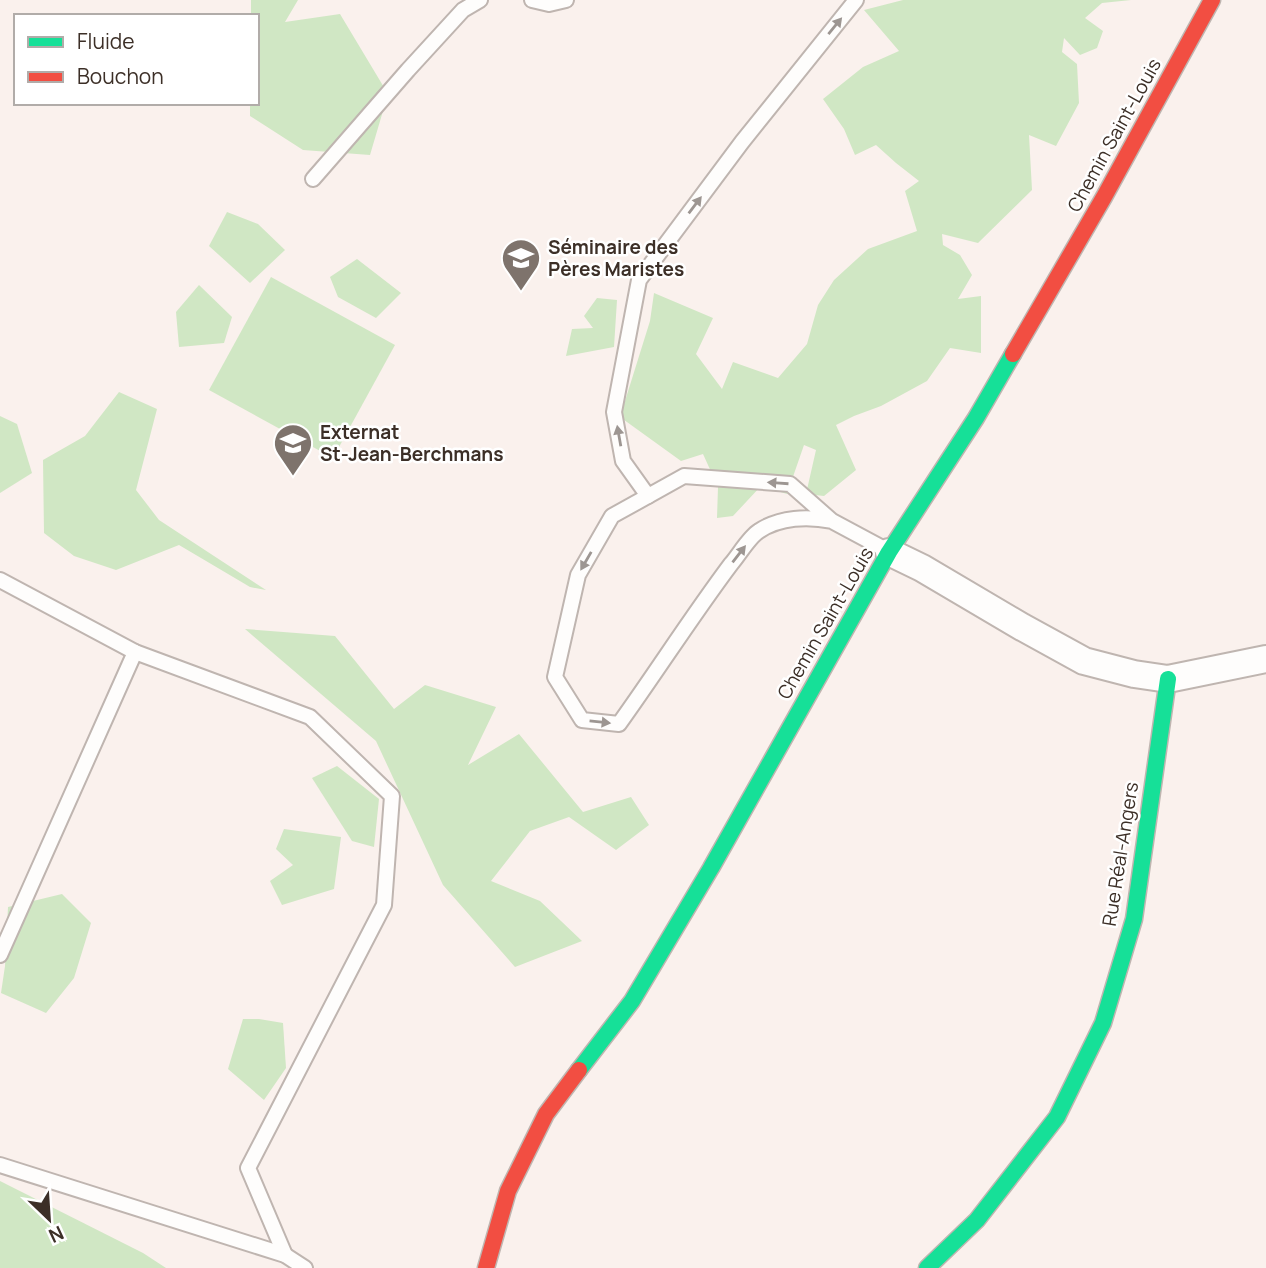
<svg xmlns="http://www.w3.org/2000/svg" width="1266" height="1268" viewBox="0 0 1266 1268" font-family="Manrope,sans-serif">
  <rect width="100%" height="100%" fill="#faf1ed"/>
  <g fill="#d0e7c4">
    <polygon points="251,0 298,0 285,22 340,14 388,94 370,155 303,150 250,116 250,103 257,103 257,16 251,16"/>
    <polygon points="903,0 1131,0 1102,3 1085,18 1103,31 1097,48 1080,55 1064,38 1062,52 1077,64 1079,103 1056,146 1029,135 1032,190 978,243 942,234 943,245 960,255 972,275 958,299 981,296 981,353 950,348 927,381 881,406 854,416 836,425 856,470 824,496 806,494 816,450 804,445 787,494 761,486 733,516 717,518 718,487 703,454 681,461 620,417 650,321 654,293 713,318 696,354 722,389 733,362 778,378 807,344 818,305 834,280 868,249 917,231 905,191 919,181 896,163 876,145 855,155 844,129 823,99 863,67 899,51 864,10"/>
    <polygon points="227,212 258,224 285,250 250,283 209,246"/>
    <polygon points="357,259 401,293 376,318 338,297 330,277"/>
    <polygon points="271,277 395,345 333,458 209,390"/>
    <polygon points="199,285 232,317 224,343 179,347 176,312"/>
    <polygon points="597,298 617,300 614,347 566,356 572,329 593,328 584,316"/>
    <polygon points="119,392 157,409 136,490 159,520 266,590 250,587 179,545 116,570 74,556 44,533 43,460 85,436"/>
    <polygon points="0,416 17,424 32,473 0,493"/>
    <polygon points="245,629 335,636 394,709 425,685 496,707 468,765 519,734 583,812 631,797 649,825 616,850 569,817 530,831 491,881 540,901 582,941 515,967 443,885 376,741"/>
    <polygon points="337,766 379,799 374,847 352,841 312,778"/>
    <polygon points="284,829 341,837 334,889 282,905 270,881 293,865 276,849"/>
    <polygon points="62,894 91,923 74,978 46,1013 1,993 5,966 8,907"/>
    <polygon points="243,1019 259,1019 283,1023 286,1068 264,1100 228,1069"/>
    <polygon points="0,1181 143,1253 166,1268 0,1268"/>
  </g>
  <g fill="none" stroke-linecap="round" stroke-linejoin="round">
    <g stroke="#bfb5b0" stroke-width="18">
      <g id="lane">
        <polyline points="532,0 549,4 566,0"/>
        <polyline points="313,179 408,70 463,10 480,0"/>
        <polyline points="648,496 623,461 614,412 639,280 742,142 856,0"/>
        <path d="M 832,521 C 808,516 780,517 759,531 C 749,537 739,555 731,564 C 692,616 657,671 619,724 L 582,720 L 555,677 L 578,575 L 612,516 L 684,476 L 790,484 L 832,521 L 888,551"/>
        <polyline points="0,580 135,652 310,717 392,796 384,905 248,1168 285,1255"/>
        <polyline points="0,955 135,652"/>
        <polyline points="0,1165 285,1255 305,1268"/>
      </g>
    </g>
    <g stroke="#bfb5b0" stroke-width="30">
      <polyline id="street" points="889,552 922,568 1022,627 1084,661 1134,674 1168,679 1266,659"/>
    </g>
    <g stroke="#bfb5b0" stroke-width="19">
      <g id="fast">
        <polyline points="579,1070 632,1001 711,868 889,552 976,418 1013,354"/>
        <polyline points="927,1268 977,1220 1057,1117 1103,1023 1134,919 1168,679"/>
      </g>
    </g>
    <g stroke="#bfb5b0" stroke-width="19">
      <g id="jam">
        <polyline points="1013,354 1104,197 1212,0"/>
        <polyline points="486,1268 508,1191 546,1114 579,1070"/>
      </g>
    </g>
    <use href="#lane" stroke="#fefdfc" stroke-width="14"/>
    <use href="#street" stroke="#fefdfc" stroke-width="26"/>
    <use href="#fast" stroke="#16e098" stroke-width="16"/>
    <use href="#jam" stroke="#f24e42" stroke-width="16"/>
  </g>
  <defs><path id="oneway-solid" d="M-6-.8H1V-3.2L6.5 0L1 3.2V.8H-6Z" transform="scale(1.75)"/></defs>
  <g fill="#9d9692">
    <use href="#oneway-solid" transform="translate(835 26) rotate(-51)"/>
    <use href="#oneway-solid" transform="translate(695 205) rotate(-53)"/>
    <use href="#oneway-solid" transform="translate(619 436) rotate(-100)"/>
    <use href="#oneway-solid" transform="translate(778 483) rotate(-176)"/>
    <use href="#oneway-solid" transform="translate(739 554) rotate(-52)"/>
    <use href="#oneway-solid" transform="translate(586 561) rotate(120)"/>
    <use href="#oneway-solid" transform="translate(600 722) rotate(6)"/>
  </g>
  <defs>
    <g id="school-pin" transform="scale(2.0125)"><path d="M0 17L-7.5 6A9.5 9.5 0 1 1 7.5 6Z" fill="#7e736c" stroke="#fff"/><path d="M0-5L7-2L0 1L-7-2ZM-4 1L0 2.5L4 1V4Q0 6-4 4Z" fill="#fff"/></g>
  </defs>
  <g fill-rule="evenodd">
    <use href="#school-pin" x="521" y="258"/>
    <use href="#school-pin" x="293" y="443"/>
  </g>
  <g text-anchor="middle" stroke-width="5" stroke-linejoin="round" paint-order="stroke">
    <g font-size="19" fill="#3c2f27" stroke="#fff">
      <text transform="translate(1114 135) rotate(-61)" y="7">Chemin Saint-Louis</text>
      <text transform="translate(825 623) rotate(-60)" y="7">Chemin Saint-Louis</text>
      <text transform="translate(1120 854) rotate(-81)" y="7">Rue Réal-Angers</text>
    </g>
    <g font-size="19" font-weight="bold" fill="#3c2f27" stroke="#fff" text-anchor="start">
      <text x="548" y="254">Séminaire des<tspan x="548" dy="22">Pères Maristes</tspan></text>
      <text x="320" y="439">Externat<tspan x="320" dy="22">St-Jean-Berchmans</tspan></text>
    </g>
  </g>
  <rect x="14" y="14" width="245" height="91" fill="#ffffff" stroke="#b1aca9" stroke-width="2"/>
  <rect x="28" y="37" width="35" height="10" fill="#16e098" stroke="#b1aca9" stroke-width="2"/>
  <text x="77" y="49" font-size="21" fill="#3c2f27">Fluide</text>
  <rect x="28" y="72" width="35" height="10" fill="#f24e42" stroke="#b1aca9" stroke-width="2"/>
  <text x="77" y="84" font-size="21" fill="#3c2f27">Bouchon</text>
  <g transform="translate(49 1219) rotate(155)" stroke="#ffffff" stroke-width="5" paint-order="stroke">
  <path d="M0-5L12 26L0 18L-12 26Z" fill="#3c2f27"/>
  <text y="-10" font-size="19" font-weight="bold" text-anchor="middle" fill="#3c2f27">N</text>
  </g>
</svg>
